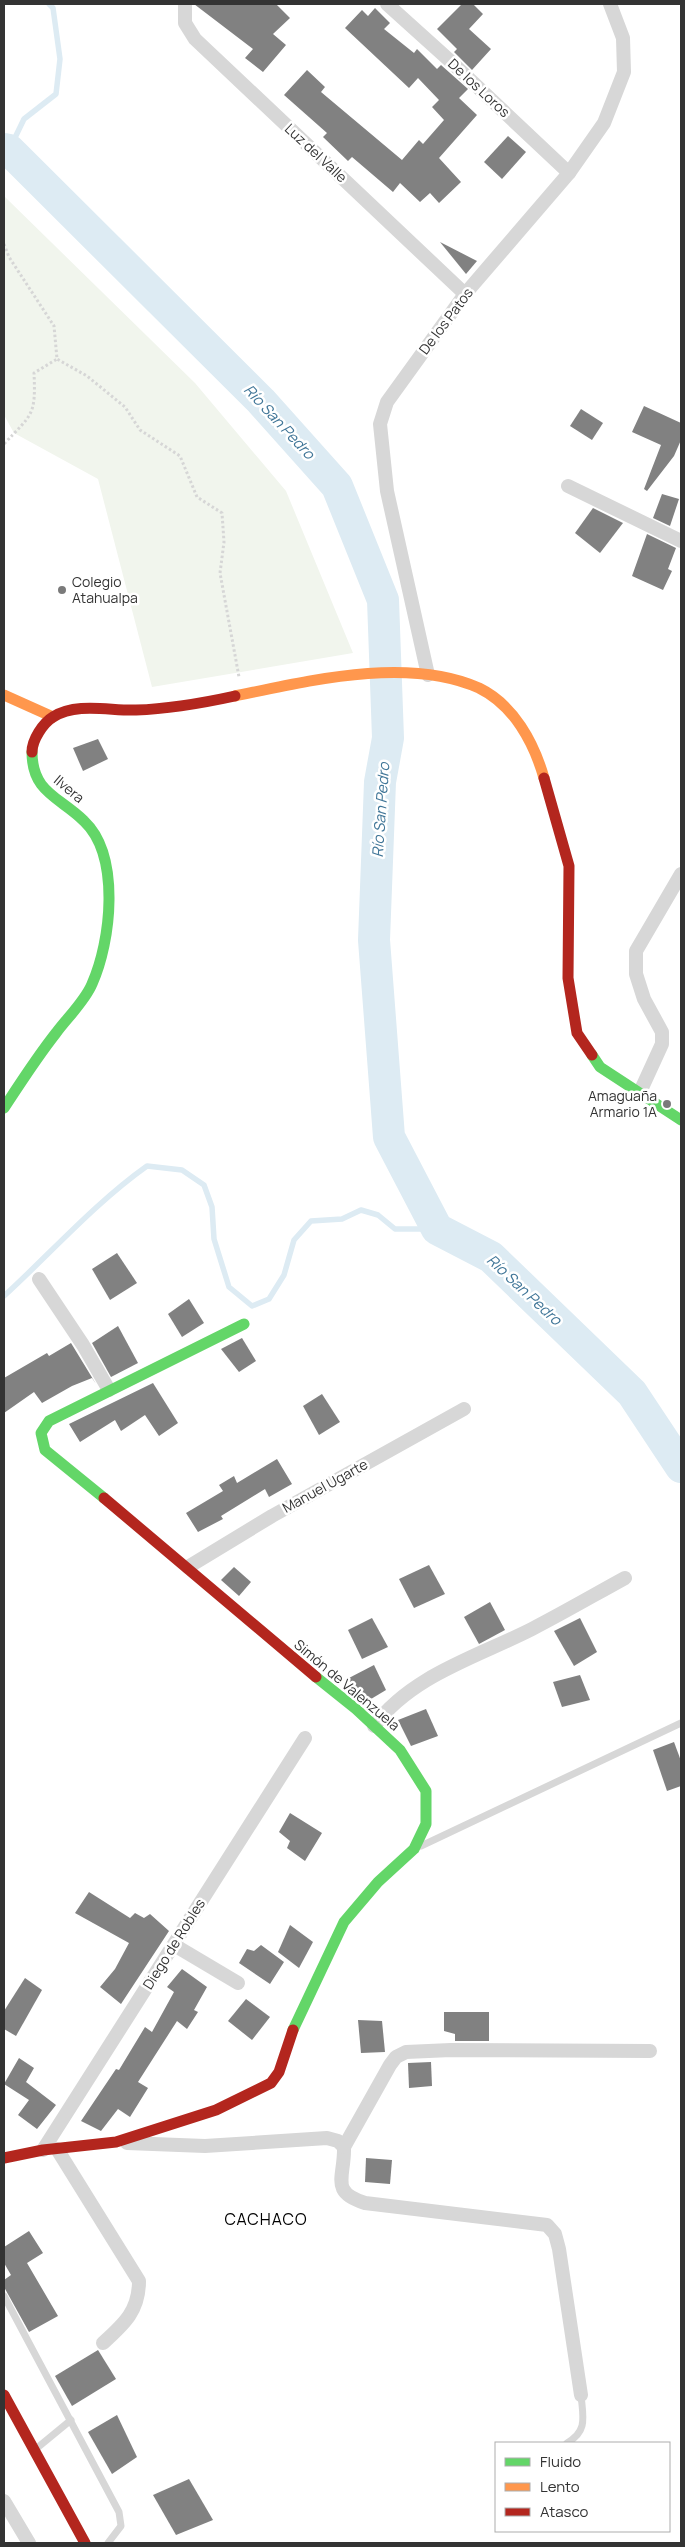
<svg xmlns="http://www.w3.org/2000/svg" width="685" height="2547" viewBox="0 0 685 2547" font-family="Manrope,sans-serif">
  <rect width="100%" height="100%" fill="#fff"/>
  <polygon fill="#f1f5ed" points="4,196 195,383 286,491 353,653 152,687 98,479 14,433 4,415"/>
  <g fill="none" stroke-linecap="round" stroke-linejoin="round">
    <g stroke="#ddebf3" stroke-width="5.5">
      <polyline points="9,150 24,119 56,94 60,59 53,8 49,4"/>
      <path d="M 4,1296 C 51,1253 95,1203 147,1166 L 182,1170 L 204,1185 L 212,1207 L 214,1239 L 229,1287 L 252,1306 L 269,1299 L 284,1275 L 294,1240 L 311,1221 L 342,1219 L 361,1210 L 378,1215 L 395,1229 L 437,1229"/>
    </g>
    <polyline stroke="#ddebf3" stroke-width="32" points="4,149 9,150 261,401 337,486 383,600 388,738 380,782 374,940 389,1137 437,1229 491,1257 632,1393 681,1467"/>
  </g>
  <g fill="#818181">
    <polygon points="194,4 276,4 290,18 273,34 286,45 263,72 245,58 253,49"/>
    <polygon points="462,4 473,4 483,14 469,29 491,49 472,70 454,52 457,49 437,29"/>
    <polygon points="375,8 390,23 384,29 414,53 417,49 437,69 441,65 468,89 459,98 477,115 439,158 461,182 439,203 430,193 420,202 400,183 393,192 352,157 348,161 323,137 327,133 284,95 307,70 325,87 321,92 402,160 419,140 423,144 444,120 432,107 439,100 418,78 409,88 345,28 362,10 368,16"/>
    <polygon points="508,136 526,152 502,179 484,162"/>
    <polygon points="440,242 477,261 466,274"/>
    <polygon points="644,406 681,423 681,440 674,456 647,491 644,489 661,445 632,432"/>
    <polygon points="581,409 603,423 592,440 570,426"/>
    <polygon points="662,494 679,499 670,526 653,518"/>
    <polygon points="593,508 623,523 600,553 575,533"/>
    <polygon points="647,534 676,548 668,569 672,571 663,590 632,576"/>
    <polygon points="98,739 108,759 83,771 73,748"/>
    <polygon points="117,1253 137,1283 110,1300 92,1269"/>
    <polygon points="189,1299 204,1323 182,1337 168,1314"/>
    <polygon points="118,1326 138,1363 111,1377 92,1343"/>
    <polygon points="242,1338 256,1361 239,1372 221,1349"/>
    <polygon points="71,1343 96,1384 92,1378 72,1386 42,1403 34,1392 4,1413 4,1378 47,1353 49,1356"/>
    <polygon points="153,1383 178,1423 159,1436 145,1415 121,1431 115,1420 80,1442 69,1424"/>
    <polygon points="322,1394 340,1422 319,1435 303,1406"/>
    <polygon points="277,1459 292,1484 269,1497 265,1489 221,1516 223,1519 198,1532 186,1513 223,1491 219,1485 234,1476 237,1483"/>
    <polygon points="429,1565 445,1594 414,1608 399,1579"/>
    <polygon points="234,1567 251,1582 239,1596 221,1580"/>
    <polygon points="490,1602 505,1630 479,1644 464,1617"/>
    <polygon points="372,1618 388,1647 362,1659 348,1630"/>
    <polygon points="580,1618 597,1652 574,1666 554,1631"/>
    <polygon points="374,1665 386,1690 366,1702 357,1694 347,1679"/>
    <polygon points="580,1675 590,1700 562,1707 553,1682"/>
    <polygon points="426,1709 438,1736 411,1746 398,1720"/>
    <polygon points="674,1742 681,1761 681,1786 667,1791 653,1750"/>
    <polygon points="290,1813 322,1833 305,1861 287,1848 290,1841 279,1832"/>
    <polygon points="89,1892 130,1918 135,1913 144,1918 150,1914 169,1931 121,2004 100,1987 115,1969 129,1943 75,1913"/>
    <polygon points="290,1925 313,1942 299,1968 278,1952"/>
    <polygon points="261,1945 284,1962 270,1984 239,1963 247,1949 254,1951"/>
    <polygon points="182,1969 207,1987 194,2010 198,2012 187,2029 177,2021 138,2082 148,2088 130,2117 118,2109 101,2131 81,2121 116,2069 119,2070 145,2027 152,2032 174,1992 167,1987"/>
    <polygon points="25,1978 42,1990 16,2036 4,2029 4,2011"/>
    <polygon points="246,1999 270,2017 252,2040 228,2021"/>
    <polygon points="444,2012 489,2012 489,2041 455,2041 455,2034 444,2031"/>
    <polygon points="358,2020 382,2021 385,2052 361,2053"/>
    <polygon points="19,2058 34,2068 26,2082 56,2105 37,2129 18,2115 29,2100 4,2084"/>
    <polygon points="431,2062 432,2086 409,2088 408,2063"/>
    <polygon points="366,2158 392,2160 390,2184 365,2182"/>
    <polygon points="29,2231 43,2253 27,2263 58,2316 29,2332 4,2287 4,2280 11,2275 4,2263 4,2247"/>
    <polygon points="98,2350 116,2379 72,2406 55,2376"/>
    <polygon points="117,2415 137,2457 112,2474 88,2432"/>
    <polygon points="189,2479 213,2520 176,2535 153,2495"/>
  </g>
  <g fill="none" stroke-linecap="round" stroke-linejoin="round">
    <g stroke="#d6d6d6" stroke-width="3" stroke-dasharray="2.5 2.5" stroke-linecap="butt">
      <polyline points="4,244 9,257 54,326 57,359 87,376 125,407 140,430 180,456 197,497 222,513 224,542 220,573 239,677"/>
      <path d="M 4,444 C 32,414 36,416 34,373 L 57,359"/>
    </g>
    <g stroke="#d7d7d7" stroke-width="7">
      <polyline points="421,1846 681,1723"/>
      <polyline points="4,2296 119,2512 121,2526 108,2543"/>
      <path d="M 567,2443 C 588,2431 583,2417 581,2395"/>
      <polyline points="37,2448 71,2420"/>
    </g>
    <g stroke="#d7d7d7" stroke-width="14">
      <polyline points="185,4 185,23 195,39 465,294"/>
      <polyline points="387,4 448,59 569,173"/>
      <polyline points="568,486 681,541"/>
      <polyline points="428,675 387,491 380,424 387,402 465,294 569,173 604,123 624,72 623,38 610,4"/>
      <polyline points="640,1092 662,1044 662,1032 644,999 636,974 636,951 681,874"/>
      <polyline points="39,1279 83,1345 109,1390"/>
      <polyline points="188,1567 272,1516 464,1409"/>
      <path d="M 374,1726 C 412,1675 477,1657 532,1629 C 563,1613 594,1595 625,1578"/>
      <polyline points="174,1945 238,1983"/>
      <path d="M 127,2143 L 205,2146 L 327,2138 L 338,2141 L 344,2147 C 345,2177 329,2192 365,2203 L 547,2225 L 555,2234 L 559,2249 L 581,2395"/>
      <polyline points="344,2147 390,2065 396,2057 406,2052 451,2050 650,2051"/>
      <path d="M 57,2149 L 139,2281 C 139,2311 124,2324 103,2343"/>
      <polyline points="43,2150 305,1738"/>
      <polyline points="4,2501 29,2543"/>
    </g>
    <g stroke="#63d668" stroke-width="11">
      <polyline points="592,1055 600,1067 681,1120"/>
      <path d="M 4,1108 C 21,1082 37,1057 56,1033 C 67,1018 85,1001 92,984 C 111,942 121,856 84,821 C 60,797 32,793 32,752"/>
      <polyline points="104,1498 45,1450 41,1433 49,1421 244,1324"/>
      <polyline points="293,2030 344,1922 378,1882 414,1849 426,1824 426,1791 400,1750 356,1709 316,1677"/>
    </g>
    <g stroke="#ff974d" stroke-width="11">
      <polyline points="4,695 53,717"/>
      <path d="M 235,696 C 308,681 407,656 479,688 C 514,705 534,743 544,778"/>
    </g>
    <g stroke="#b3261e" stroke-width="11">
      <path d="M 32,752 C 32,740 43,723 53,717 C 77,702 110,711 136,710 C 169,709 203,703 235,696"/>
      <polyline points="544,778 569,866 568,978 577,1033 592,1055"/>
      <polyline points="104,1498 316,1677"/>
      <polyline points="4,2158 43,2150 116,2142 216,2110 271,2083 279,2072 293,2030"/>
      <polyline points="4,2395 85,2543"/>
    </g>
  </g>
  <g fill="#7a7a7a" stroke="#fff" stroke-width="2">
    <circle cx="62" cy="590" r="5"/>
    <circle cx="667" cy="1104" r="5"/>
  </g>
  <g text-anchor="middle" stroke-width="5" stroke-linejoin="round" paint-order="stroke">
    <g font-size="14" fill="#333" stroke="#fff">
      <text transform="translate(479 88) rotate(43)" y="5">De los Loros</text>
      <text transform="translate(316 153) rotate(43)" y="5">Luz del Valle</text>
      <text transform="translate(446 321) rotate(-53)" y="5">De los Patos</text>
      <text transform="translate(69 789) rotate(40)" y="5">Ilvera</text>
      <text transform="translate(325 1486) rotate(-29)" y="5">Manuel Ugarte</text>
      <text transform="translate(347 1685) rotate(40)" y="5">Simón de Valenzuela</text>
      <text transform="translate(174 1944) rotate(-58)" y="5">Diego de Robles</text>
    </g>
    <g font-size="14" fill="#333" stroke="#fff" text-anchor="start">
      <text x="72" y="587">Colegio<tspan x="72" dy="16">Atahualpa</tspan></text>
      <text x="657" y="1101" text-anchor="end">Amaguaña<tspan x="657" dy="16">Armario 1A</tspan></text>
    </g>
    <g font-size="15" font-style="italic" fill="#3f7597" stroke="#fff">
      <text transform="translate(279 422) rotate(47)" y="5">Río San Pedro</text>
      <text transform="translate(381 810) rotate(-86)" y="5">Río San Pedro</text>
      <text transform="translate(524 1290) rotate(43)" y="5">Río San Pedro</text>
    </g>
    <g font-size="16" letter-spacing="1" fill="#000" stroke="#fff">
      <text x="266" y="2225">CACHACO</text>
    </g>
  </g>
  <rect width="685" height="2547" fill="none" stroke="#333333" stroke-width="10"/>
  <rect x="495" y="2442" width="175" height="90" fill="#ffffff" stroke="#adadad"/>
  <rect x="505" y="2458" width="25" height="8" fill="#63d668" stroke="#adadad"/>
  <text x="540" y="2467" font-size="15" fill="#333333">Fluido</text>
  <rect x="505" y="2483" width="25" height="8" fill="#ff974d" stroke="#adadad"/>
  <text x="540" y="2492" font-size="15" fill="#333333">Lento</text>
  <rect x="505" y="2508" width="25" height="8" fill="#b3261e" stroke="#adadad"/>
  <text x="540" y="2517" font-size="15" fill="#333333">Atasco</text>
</svg>
